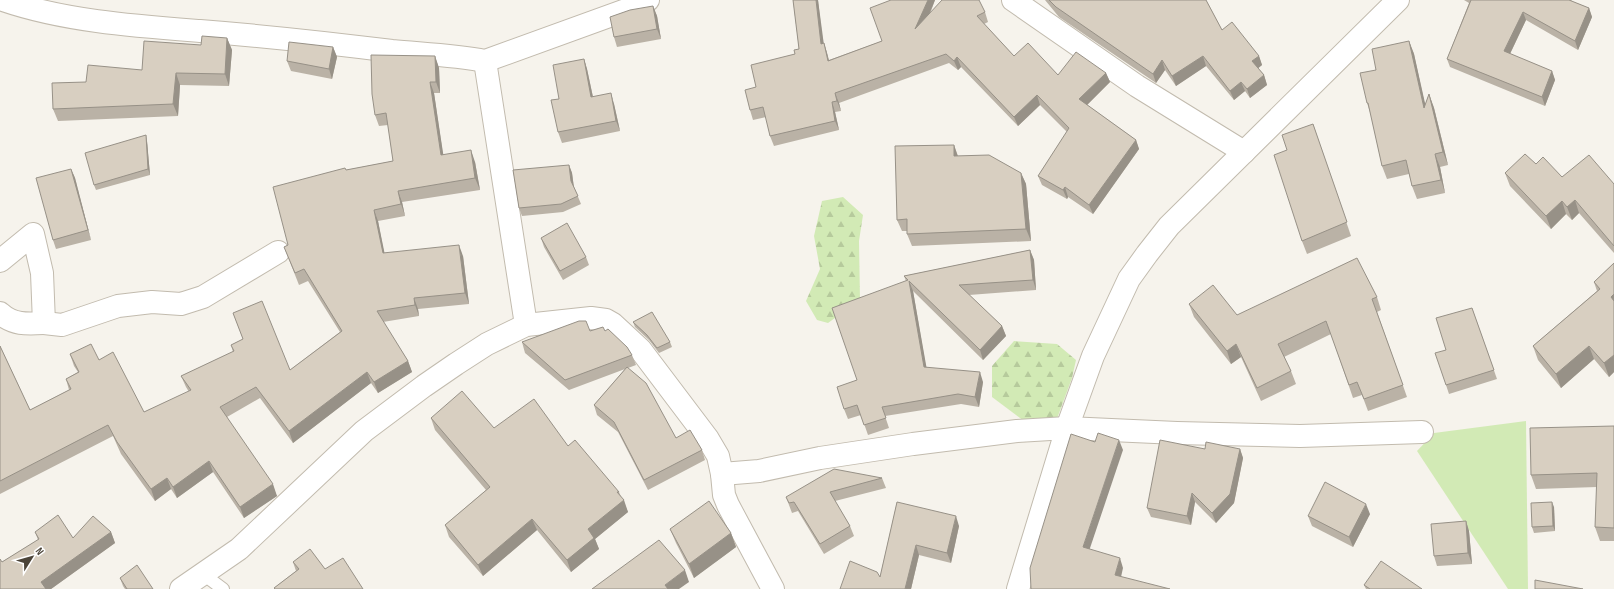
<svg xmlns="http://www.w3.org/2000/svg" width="1614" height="589" viewBox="0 0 1614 589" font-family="'Sofia Sans Condensed',sans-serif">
  <defs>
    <pattern id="forest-firs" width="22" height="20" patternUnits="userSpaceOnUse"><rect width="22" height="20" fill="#d2eab5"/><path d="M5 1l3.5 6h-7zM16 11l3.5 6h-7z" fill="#b6ca9c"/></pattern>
  </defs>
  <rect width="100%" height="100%" fill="#f6f3ec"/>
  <polygon fill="#d2eab5" points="1526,421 1528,589 1508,589 1417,451 1434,433"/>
  <g fill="url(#forest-firs)">
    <polygon points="843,197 863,215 859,241 860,300 828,323 817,320 806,301 820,269 814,236 822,201"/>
    <polygon points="1014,341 1057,344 1076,360 1072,378 1055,424 1024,421 992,397 992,366"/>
  </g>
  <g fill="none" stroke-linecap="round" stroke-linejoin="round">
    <g stroke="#c2bbae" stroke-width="14">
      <polyline id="lane" points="203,574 223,589"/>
    </g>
    <g stroke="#c2bbae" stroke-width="24">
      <g id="street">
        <path d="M 3,0 C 64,21 135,26 200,31 C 264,36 328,43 392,51 C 423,54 454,55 485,61 L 626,10 L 648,0"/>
        <polyline points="1013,0 1137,86 1244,152"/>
        <polyline points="485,61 526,325"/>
        <path d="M 0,261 L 33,234 L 42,273 L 44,323 C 27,324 13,325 0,313"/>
        <polyline points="44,323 62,325 118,306 152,302 181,304 203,297 278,252"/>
        <polyline points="722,474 759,471 820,458 913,444 1017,431 1067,428 1177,433 1300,436 1422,432"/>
        <polyline points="181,589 239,549 364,431 424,386 456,364 487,344 526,325 591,318 606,320 613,324 640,349 708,439 718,456 722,474 724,495 728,505 773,589"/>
        <polyline points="1018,589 1067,428 1093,356 1129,279 1147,254 1169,226 1398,0"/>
      </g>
    </g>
    <use href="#lane" stroke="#fff" stroke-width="12"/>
    <use href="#street" stroke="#fff" stroke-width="22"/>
  </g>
  <g fill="#bab2a6">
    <polygon points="793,0 818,0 823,43 824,43 827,53 829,60 882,41 891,0 935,0 930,14 985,12 988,22 984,24 1014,56 1058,75 1106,73 1110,82 1087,105 1136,140 1139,149 1093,214 1068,197 1067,199 1042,185 1038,176 1067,132 1040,105 1018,126 961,67 958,70 949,63 839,103 841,111 835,112 839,130 774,146 770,136 766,117 753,120 750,110 756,87 795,54 799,49"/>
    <polygon points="1045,0 1206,0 1222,30 1259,56 1262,65 1258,68 1264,75 1267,85 1250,98 1245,91 1234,100 1206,66 1176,86 1165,70 1156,83 1059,17"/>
    <polygon points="1464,0 1572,0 1571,1 1589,8 1592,17 1578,50 1526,20 1510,54 1552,71 1555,80 1545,106 1450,67 1447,59 1469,3"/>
    <polygon points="653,6 657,16 661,39 617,47 614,37"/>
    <polygon points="227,38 232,50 229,86 180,85 178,116 58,121 53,109 86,82 142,70 201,45"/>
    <polygon points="1409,41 1414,54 1425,105 1429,94 1434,108 1448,165 1440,167 1445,193 1417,199 1412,186 1409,174 1387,179 1382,166 1371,115 1367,103 1376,70"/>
    <polygon points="333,47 337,57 332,79 291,71 287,61"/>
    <polygon points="435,56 439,68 440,93 434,93 443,155 475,162 480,190 402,202 405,216 378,221 384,253 463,256 469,304 418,309 419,316 383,322 408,361 412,372 378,393 371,383 293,443 260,398 227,417 277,496 244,518 213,472 177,498 171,489 155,501 121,454 113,436 0,494 0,346 30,410 69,390 66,379 78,372 74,366 70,354 99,360 144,412 189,392 186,387 181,376 233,352 231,345 243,339 233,313 290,370 340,332 308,281 299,285 284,247 288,245 346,170 393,161 388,125 379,126 375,115"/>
    <polygon points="584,59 587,69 593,97 614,104 620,131 562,143 558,132 559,99"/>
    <polygon points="1313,124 1351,236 1307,254 1302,241 1287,150"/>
    <polygon points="146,135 147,141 150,175 96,190 94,185"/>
    <polygon points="954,145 958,156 1021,173 1026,184 1031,241 912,246 907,234 907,231 902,231 897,220"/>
    <polygon points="1536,164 1562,177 1614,184 1614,253 1579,213 1572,220 1566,214 1551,229 1510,186 1505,173"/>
    <polygon points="569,165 572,173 574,187 581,204 563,212 522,216 519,208"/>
    <polygon points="71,169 75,178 91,240 56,249 53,240"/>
    <polygon points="541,238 586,257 589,265 563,280 544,247"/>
    <polygon points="1030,250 1034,260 1036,290 969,295 1002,326 1006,336 983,360 913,291 926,367 983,382 979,407 961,404 885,416 889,428 868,435 861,415 848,419 844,409 857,380 906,281 904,276"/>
    <polygon points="1614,263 1614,372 1609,377 1594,359 1561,388 1538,360 1533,346 1597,291 1594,282"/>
    <polygon points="1377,297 1381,310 1377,312 1407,397 1368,411 1362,395 1353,398 1331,334 1284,357 1291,371 1296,384 1261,401 1241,357 1231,364 1194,317 1189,304 1237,315"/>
    <polygon points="1472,308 1497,379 1449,394 1446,385 1446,350"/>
    <polygon points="633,322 670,342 672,347 659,353 649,340 635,327"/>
    <polygon points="590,331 605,331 632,355 636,365 628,368 676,438 702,450 705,460 648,490 618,432 597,415 594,405 625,369 569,390 525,353 522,342"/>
    <polygon points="431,418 494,428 568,446 619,492 628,512 595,539 599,549 571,572 537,530 483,576 449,537 445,525 486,490 435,430"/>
    <polygon points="1614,426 1614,541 1600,541 1595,527 1597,487 1536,489 1531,475"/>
    <polygon points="1205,449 1240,449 1243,458 1234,503 1216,523 1195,502 1191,525 1151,517 1147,508"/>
    <polygon points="882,478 886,488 835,501 850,526 854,536 824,554 798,511 792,513 786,497"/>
    <polygon points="897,502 959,526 951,563 919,555 911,589 840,589 880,577"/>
    <polygon points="1554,507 1555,531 1534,533 1532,527"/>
    <polygon points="1370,514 1353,547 1312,526 1308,516"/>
    <polygon points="1466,521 1469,531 1472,564 1437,566 1434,556"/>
    <polygon points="670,529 731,533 736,547 694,578 676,543"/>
    <polygon points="35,532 73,538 111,532 115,543 51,589 0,589 2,562 38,540"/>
    <polygon points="293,562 325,569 363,589 274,589 274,588 296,571"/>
    <polygon points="120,578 153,589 125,589 123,586"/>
    <polygon points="1364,585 1422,589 1366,589"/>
  </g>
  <g fill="#979187">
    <polygon points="816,0 818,0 825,53 821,44"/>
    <polygon points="928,0 935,0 919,39 915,29"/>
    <polygon points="653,6 657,16 661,39 657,29"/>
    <polygon points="1589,8 1592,17 1578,50 1575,41"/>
    <polygon points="1523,12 1526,20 1507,60 1504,51"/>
    <polygon points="227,38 232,50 229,86 225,74"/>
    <polygon points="1409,41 1414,54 1429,121 1424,108"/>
    <polygon points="824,43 827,53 831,70 828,61"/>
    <polygon points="333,47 337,57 332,79 329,69"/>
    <polygon points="435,56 439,68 440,93 436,82"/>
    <polygon points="1203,56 1206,66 1176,86 1172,76"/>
    <polygon points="1259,56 1262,65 1256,70 1252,61"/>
    <polygon points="957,57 961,67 958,70 954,61"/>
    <polygon points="584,59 587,69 595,107 591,97"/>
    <polygon points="1162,60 1165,70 1156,83 1153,74"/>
    <polygon points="1552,71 1555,80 1545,106 1542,97"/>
    <polygon points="176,73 180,85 178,116 173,104"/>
    <polygon points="1106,73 1110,82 1083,109 1079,99"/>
    <polygon points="1264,75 1267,85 1250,98 1247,89"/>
    <polygon points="430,82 434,93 445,166 441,155"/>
    <polygon points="1241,82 1245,91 1234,100 1230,91"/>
    <polygon points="611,93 614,104 620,131 616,121"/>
    <polygon points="835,93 839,103 841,111 837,101"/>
    <polygon points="1429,94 1434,108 1448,165 1443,152"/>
    <polygon points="1037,95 1040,105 1018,126 1014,117"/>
    <polygon points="832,102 835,112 839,130 835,121"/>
    <polygon points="146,135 147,141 150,175 148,169"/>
    <polygon points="1136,140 1139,149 1093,214 1089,205"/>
    <polygon points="954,145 958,157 954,156"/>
    <polygon points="471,150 475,162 480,190 475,178"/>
    <polygon points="1435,154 1440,167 1445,193 1441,180"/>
    <polygon points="569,165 572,173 574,189 571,181"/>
    <polygon points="71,169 75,178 91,240 88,230"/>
    <polygon points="1021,173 1026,184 1031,241 1026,229"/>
    <polygon points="1065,187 1068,197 1067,199 1063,190"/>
    <polygon points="398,191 402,202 405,216 401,204"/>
    <polygon points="1575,200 1579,213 1572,220 1567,207"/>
    <polygon points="1562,201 1566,214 1551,229 1546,216"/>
    <polygon points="374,210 378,221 387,265 383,253"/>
    <polygon points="459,245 463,256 469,304 465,293"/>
    <polygon points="1030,250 1034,260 1036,290 1033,280"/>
    <polygon points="909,281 913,291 928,376 924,367"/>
    <polygon points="1614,294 1614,306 1611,297"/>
    <polygon points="414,298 418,309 419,316 415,305"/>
    <polygon points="1002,326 1006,336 983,360 980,350"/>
    <polygon points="1236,344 1241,357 1231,364 1227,351"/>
    <polygon points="1589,346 1594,359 1561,388 1556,374"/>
    <polygon points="1614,355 1614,372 1609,377 1604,363"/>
    <polygon points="408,361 412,372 378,393 374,382"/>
    <polygon points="367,372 371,383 293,443 289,431"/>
    <polygon points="980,372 983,382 979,407 975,397"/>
    <polygon points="1119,440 1123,450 1087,557 1083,547"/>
    <polygon points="1240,449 1243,458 1234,503 1216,523 1212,513"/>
    <polygon points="209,461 213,472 177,498 173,487"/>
    <polygon points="167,478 171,489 155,501 151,489"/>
    <polygon points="273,484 277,496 244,518 240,507"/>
    <polygon points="1192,493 1195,502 1191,525 1187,516"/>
    <polygon points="624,500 628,512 595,539 599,549 571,572 567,560 588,529"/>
    <polygon points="1552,502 1554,507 1555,531 1553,526"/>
    <polygon points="1366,504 1370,514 1353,547 1349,537"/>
    <polygon points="956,516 959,526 951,563 947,553"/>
    <polygon points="532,519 537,530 483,576 478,565"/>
    <polygon points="1466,521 1469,531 1472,564 1468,553"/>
    <polygon points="111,532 115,543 51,589 44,589 41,582"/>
    <polygon points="731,533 736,547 694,578 689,564"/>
    <polygon points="916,545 919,555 911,589 905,589"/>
    <polygon points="1120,558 1123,568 1119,586 1115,575"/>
    <polygon points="685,570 689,582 679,589 666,589 665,585"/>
  </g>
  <g fill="#d8cfc1" stroke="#979187">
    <polygon points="793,0 816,0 821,44 824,43 828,61 882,41 870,8 891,0 928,0 915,29 942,0 979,0 985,12 977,16 1014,56 1028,43 1058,75 1076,52 1106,73 1079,99 1136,140 1089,205 1065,187 1063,190 1038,176 1069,128 1037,95 1014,117 957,57 954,61 946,54 835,93 837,101 832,102 835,121 770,136 763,107 750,110 745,90 756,87 751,65 795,54 794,50 799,49"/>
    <polygon points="1049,0 1206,0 1222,30 1232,22 1259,56 1252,61 1264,75 1247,89 1241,82 1230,91 1203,56 1172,76 1162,60 1153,74 1056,7"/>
    <polygon points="1471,0 1569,0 1589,8 1575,41 1523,12 1504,51 1552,71 1542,97 1447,59"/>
    <polygon points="653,6 657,29 614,37 610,17 630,10"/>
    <polygon points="202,36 227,38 225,74 176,73 173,104 53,109 52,83 86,82 88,65 142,70 144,41 201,45"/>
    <polygon points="1409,41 1424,108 1429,94 1443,152 1435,154 1441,180 1412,186 1406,160 1382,166 1368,103 1367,103 1360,73 1376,70 1372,49"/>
    <polygon points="289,42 333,47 329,69 287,61"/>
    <polygon points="371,55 435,56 436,82 430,82 441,155 471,150 475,178 398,191 401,204 374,210 383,253 459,245 465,293 414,298 415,305 377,311 408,361 374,382 367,372 289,431 256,387 220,407 273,484 240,507 209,461 173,487 167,478 151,489 117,442 108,425 0,481 0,346 30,410 71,389 66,379 79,372 70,354 91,344 99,360 113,352 144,412 191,390 181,376 234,351 231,345 243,339 233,313 262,301 290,370 342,331 304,269 295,273 284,247 288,245 273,187 345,168 346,170 393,161 386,113 375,115 372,94"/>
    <polygon points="584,59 591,97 611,93 616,121 558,132 551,100 559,99 553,65"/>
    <polygon points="1313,124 1347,222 1302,241 1274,155 1287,150 1282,135"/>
    <polygon points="146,135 148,169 94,185 85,153"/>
    <polygon points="954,145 954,156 989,155 1021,173 1026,229 907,234 907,219 897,220 895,146"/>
    <polygon points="1525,154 1536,164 1543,157 1562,177 1589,155 1614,184 1614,246 1575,200 1567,207 1562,201 1546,216 1505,173"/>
    <polygon points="569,165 571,181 578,196 561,204 519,208 513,170"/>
    <polygon points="71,169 88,230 53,240 36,178"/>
    <polygon points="567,223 586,257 560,271 541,238"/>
    <polygon points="1030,250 1033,280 959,285 1002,326 980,350 909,281 924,367 980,372 975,397 958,394 882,407 886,418 864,425 857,405 844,409 837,387 857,380 832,308 908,280 904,276"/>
    <polygon points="1357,258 1377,297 1372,299 1403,385 1364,399 1357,382 1349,385 1326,321 1278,344 1291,371 1257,388 1236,344 1227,351 1189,304 1213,285 1237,315"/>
    <polygon points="1614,263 1614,294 1611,297 1614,301 1614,355 1604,363 1589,346 1556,374 1533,346 1600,289 1594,282"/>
    <polygon points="1472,308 1494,370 1446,385 1435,353 1446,350 1436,318"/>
    <polygon points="652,312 670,342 657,348 647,335 633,322"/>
    <polygon points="579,321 586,321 590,331 603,327 605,331 608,329 627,347 632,355 565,380 522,342"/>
    <polygon points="627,367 646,383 676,438 690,430 702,450 644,480 614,422 594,405"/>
    <polygon points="462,391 494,428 534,399 568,446 575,440 619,492 617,492 624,500 588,529 594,538 567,560 532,519 478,565 445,525 490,487 431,418"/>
    <polygon points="1614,426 1614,528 1595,527 1597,473 1531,475 1530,428"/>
    <polygon points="1098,433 1119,440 1083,547 1120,558 1115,575 1170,589 1031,589 1030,568 1071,434 1095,442"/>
    <polygon points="1160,440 1205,449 1206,442 1240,449 1230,494 1212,513 1192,493 1187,516 1147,508"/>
    <polygon points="834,469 882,478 830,492 850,526 820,544 794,502 789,503 786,497"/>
    <polygon points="1325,482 1366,504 1349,537 1308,516"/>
    <polygon points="709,501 731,533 689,564 670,529"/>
    <polygon points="897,502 956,516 947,553 916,545 905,589 840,589 850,561 877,572 880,577"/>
    <polygon points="1552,502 1553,526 1532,527 1531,503"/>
    <polygon points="58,515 73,538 93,516 111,532 41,582 46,589 0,589 0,559 2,562 39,539 35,532"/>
    <polygon points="1466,521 1468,553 1434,556 1431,524"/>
    <polygon points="659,540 685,570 665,585 668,589 592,589"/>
    <polygon points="310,549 325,569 343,558 363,589 275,589 274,588 299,569 293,562"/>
    <polygon points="1381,561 1422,589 1370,589 1364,585"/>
    <polygon points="137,565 153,589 127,589 120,578"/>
    <polygon points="1535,580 1583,589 1535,589"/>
  </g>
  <g transform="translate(32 557) rotate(53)" stroke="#ffffff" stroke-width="3" paint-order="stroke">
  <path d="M0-3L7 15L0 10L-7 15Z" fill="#4b4439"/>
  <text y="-6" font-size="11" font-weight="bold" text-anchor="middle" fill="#4b4439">N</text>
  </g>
</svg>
